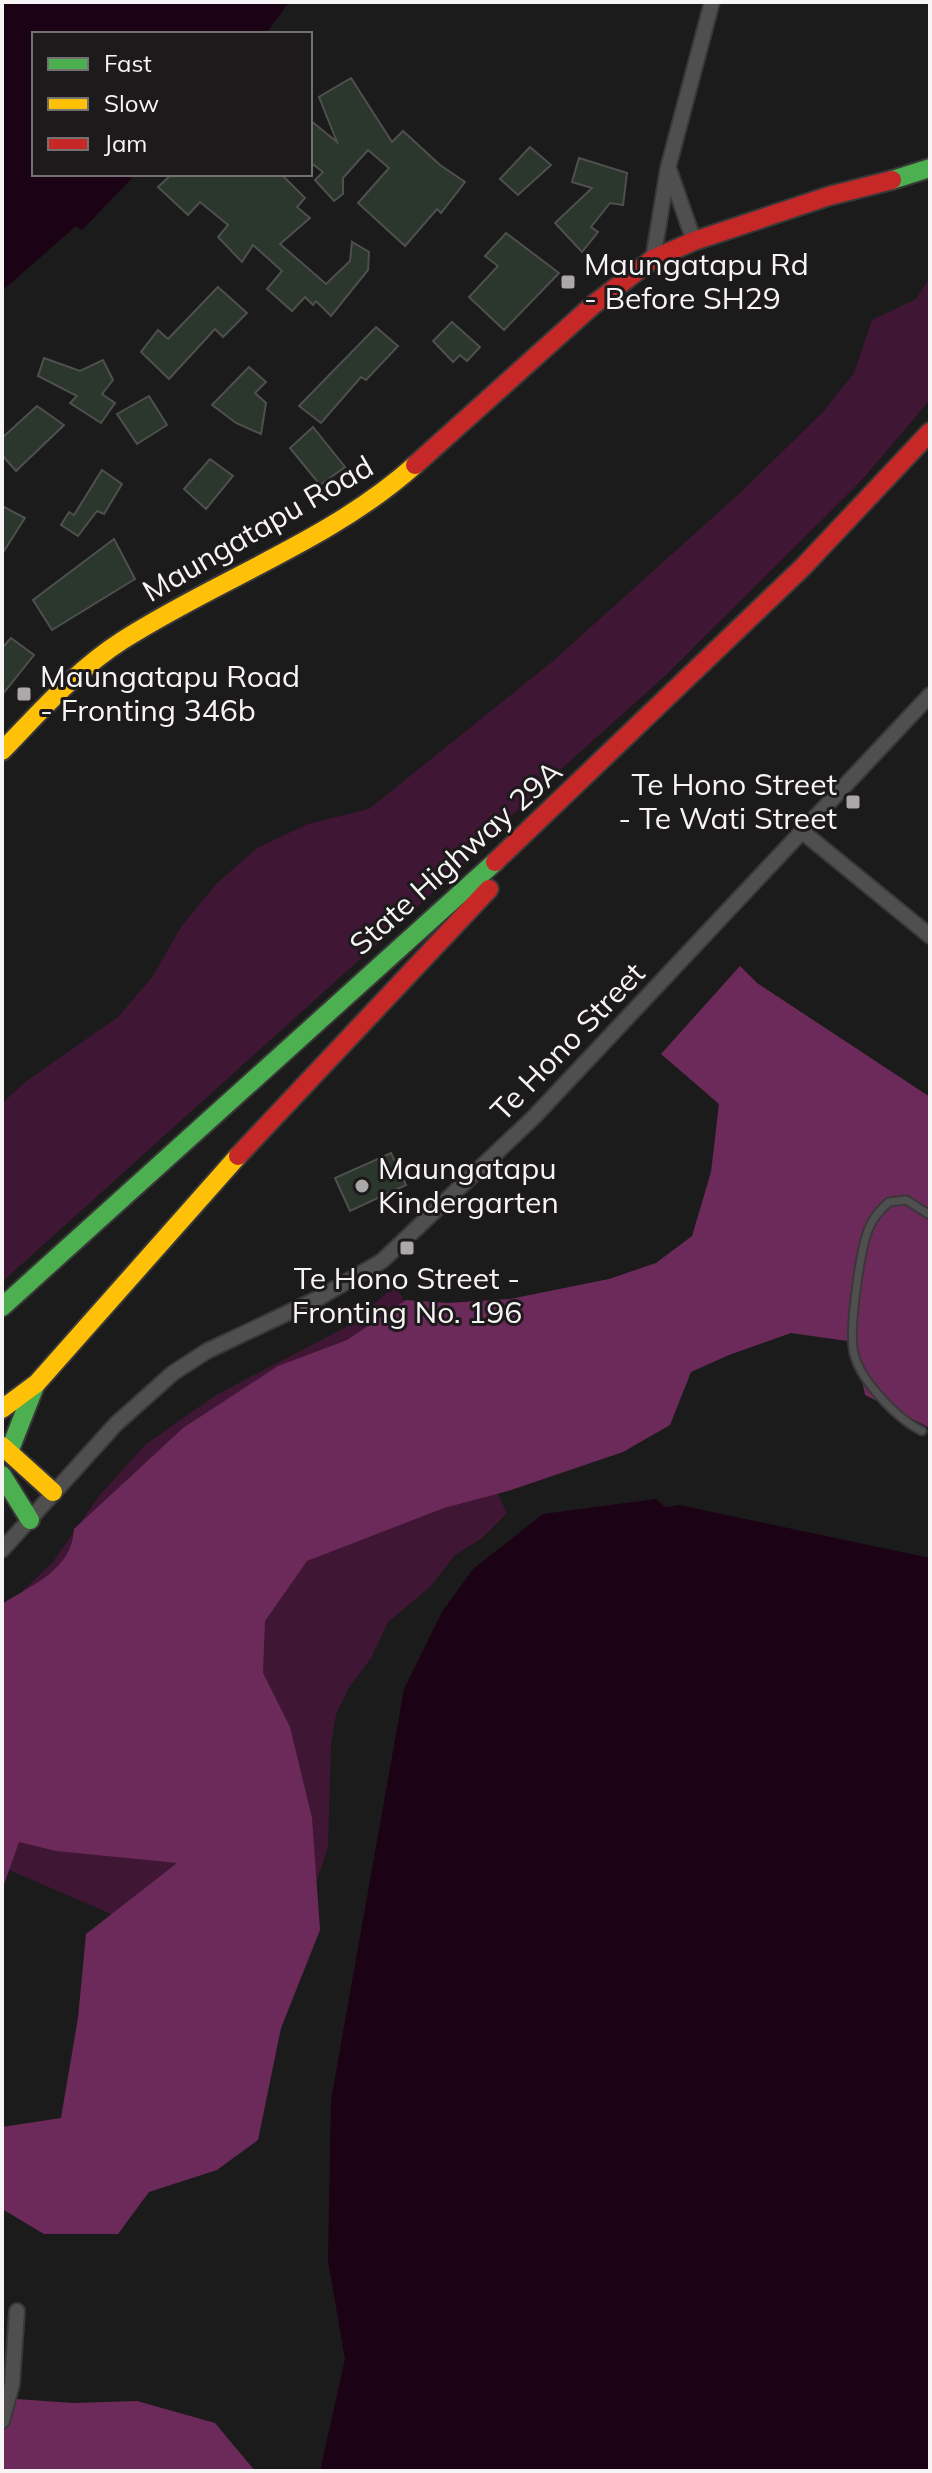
<svg xmlns="http://www.w3.org/2000/svg" width="932" height="2473" viewBox="0 0 932 2473" font-family="Mulish,sans-serif">
  <rect width="100%" height="100%" fill="#1c1b1b"/>
  <g fill="#3f1634">
    <polygon points="930,277 930,400 860,482 665,676 550,779 408,916 2,1282 2,1103 28,1080 118,1017 153,976 181,927 216,884 257,848 308,824 369,809 553,661 740,493 823,412 854,373 872,320 916,299"/>
    <polygon points="396,1285 507,1513 481,1539 455,1555 430,1587 388,1622 371,1658 348,1689 336,1714 331,1745 328,1847 281,1987 2,1867 10,1603 52,1563 99,1496 146,1444 216,1395 348,1326"/>
  </g>
  <g fill="#6c2a5a">
    <path d="M 740,966 L 757,983 L 930,1097 L 930,1428 L 865,1395 L 854,1342 L 791,1333 L 729,1355 L 691,1372 L 670,1425 L 623,1452 L 508,1491 L 444,1508 L 307,1561 L 265,1621 L 263,1673 L 290,1727 L 312,1818 L 320,1930 L 281,2028 L 258,2140 L 217,2170 L 149,2192 L 118,2234 L 44,2234 L 2,2209 L 2,2127 L 61,2118 L 78,2018 L 86,1934 L 177,1863 L 56,1851 L 19,1842 L 2,1890 L 2,1604 C 33,1584 72,1570 74,1529 L 183,1428 L 278,1366 L 347,1340 L 406,1300 L 447,1303 L 510,1299 L 609,1279 L 656,1263 L 692,1236 L 711,1172 L 719,1104 L 661,1054 Z"/>
    <polygon points="2,2398 73,2403 137,2401 215,2423 255,2471 2,2471"/>
  </g>
  <g fill="#1c0215">
    <polygon points="2,2 289,2 266,34 34,34 34,174 136,174 82,230 76,226 2,291"/>
    <polygon points="656,1499 665,1507 679,1505 930,1558 930,2471 320,2471 345,2359 328,2261 331,2100 404,1689 442,1612 473,1569 543,1514"/>
  </g>
  <g fill="#2b362d" stroke="#4f4f4e" stroke-width="2">
    <polygon points="351,78 392,142 403,131 440,165 465,182 441,213 437,209 405,246 358,203 389,168 368,150 343,178 343,194 334,201 315,180 323,172 310,162 310,120 337,142 319,97"/>
    <polygon points="530,147 551,165 518,195 500,179"/>
    <polygon points="579,158 627,173 623,205 610,203 591,227 598,232 582,252 555,223 592,188 572,182"/>
    <polygon points="172,174 281,174 305,198 297,207 310,218 280,244 326,284 350,261 352,242 369,252 368,270 331,316 316,301 313,305 305,297 292,311 267,289 282,271 253,245 242,262 218,237 228,225 200,202 188,215 158,187"/>
    <polygon points="506,233 559,273 504,330 469,297 498,266 485,256"/>
    <polygon points="218,287 247,313 223,337 215,329 169,379 141,352 158,330 168,339"/>
    <polygon points="452,322 480,347 467,361 460,355 453,362 433,341"/>
    <polygon points="376,327 398,346 366,380 361,377 321,423 299,406"/>
    <polygon points="44,358 80,371 103,360 113,380 102,394 115,403 101,423 70,403 77,396 38,376"/>
    <polygon points="249,367 266,382 255,393 266,403 261,434 236,423 212,405"/>
    <polygon points="149,396 167,425 137,444 117,414"/>
    <polygon points="37,406 64,425 16,471 2,455 2,438"/>
    <polygon points="313,427 345,467 320,485 290,448"/>
    <polygon points="210,459 233,476 206,509 184,489"/>
    <polygon points="102,470 122,484 104,514 97,511 78,536 61,525 69,512 74,515"/>
    <polygon points="2,506 25,518 2,554"/>
    <polygon points="114,539 135,579 52,630 33,600"/>
    <polygon points="11,638 34,655 2,695 2,648"/>
    <polygon points="391,1153 406,1185 350,1211 335,1178"/>
  </g>
  <g fill="none" stroke-linecap="round" stroke-linejoin="round">
    <g stroke="#393838" stroke-width="11">
      <path id="lane" d="M 922,1431 C 897,1419 856,1377 853,1348 C 850,1325 860,1246 870,1226 C 874,1216 881,1209 889,1202 L 906,1200 L 930,1215"/>
    </g>
    <g stroke="#393838" stroke-width="18">
      <g id="street">
        <polyline points="670,172 694,241"/>
        <polyline points="653,259 668,168 712,2"/>
        <polyline points="804,833 930,936"/>
        <polyline points="2,1550 116,1424 173,1373 207,1351 317,1299 382,1261 534,1117 930,695"/>
        <polyline points="2,2421 12,2384 17,2311"/>
      </g>
    </g>
    <g stroke="#393838" stroke-width="22">
      <g id="fast">
        <polyline points="892,180 930,168"/>
        <polyline points="2,1307 495,862"/>
        <polyline points="9,1452 35,1386"/>
        <polyline points="2,1475 30,1520"/>
      </g>
    </g>
    <g stroke="#393838" stroke-width="22">
      <g id="slow">
        <path d="M 2,751 C 40,712 76,670 123,640 C 218,579 330,541 415,465"/>
        <polyline points="2,1409 37,1383 238,1156"/>
        <polyline points="2,1446 53,1492"/>
      </g>
    </g>
    <g stroke="#393838" stroke-width="22">
      <g id="jam">
        <polyline points="415,465 593,305 653,259 694,241 829,196 892,180"/>
        <polyline points="495,862 803,567 930,432"/>
        <polyline points="238,1156 489,889"/>
      </g>
    </g>
    <use href="#lane" stroke="#504f4f" stroke-width="7"/>
    <use href="#street" stroke="#504f4f" stroke-width="14"/>
    <use href="#fast" stroke="#4caf50" stroke-width="18"/>
    <use href="#slow" stroke="#ffc107" stroke-width="18"/>
    <use href="#jam" stroke="#c62828" stroke-width="18"/>
  </g>
  <g fill="#aaa8a9" stroke="#1d1a1b" stroke-width="3">
    <rect x="560" y="274" width="16" height="16" rx="4"/>
    <rect x="16" y="686" width="16" height="16" rx="4"/>
    <rect x="845" y="794" width="16" height="16" rx="4"/>
    <circle cx="362" cy="1186" r="8"/>
    <rect x="399" y="1240" width="16" height="16" rx="4"/>
  </g>
  <g text-anchor="middle" stroke-width="6" stroke-linejoin="round" paint-order="stroke">
    <g font-size="30" fill="#f6f4f5" stroke="#1d1a1b" text-anchor="start">
      <text x="584" y="275">Maungatapu Rd<tspan x="584" dy="34">- Before SH29</tspan></text>
      <text x="40" y="687">Maungatapu Road<tspan x="40" dy="34">- Fronting 346b</tspan></text>
      <text x="837" y="795" text-anchor="end">Te Hono Street<tspan x="837" dy="34">- Te Wati Street</tspan></text>
      <text x="378" y="1179">Maungatapu<tspan x="378" dy="34">Kindergarten</tspan></text>
      <text x="407" y="1289" text-anchor="middle">Te Hono Street -<tspan x="407" dy="34">Fronting No. 196</tspan></text>
    </g>
    <g font-size="30" fill="#f6f4f5" stroke="#1d1a1b">
      <text transform="translate(258 529) rotate(-30)" y="10">Maungatapu Road</text>
      <text transform="translate(456 858) rotate(-42)" y="10">State Highway 29A</text>
      <text transform="translate(568 1042) rotate(-46)" y="10">Te Hono Street</text>
    </g>
  </g>
  <rect width="932" height="2473" fill="none" stroke="#f6f4f5" stroke-width="8"/>
  <rect x="32" y="32" width="280" height="144" fill="#1d1a1b" stroke="#747172" stroke-width="2"/>
  <rect x="48" y="58" width="40" height="12" fill="#4caf50" stroke="#747172" stroke-width="2"/>
  <text x="104" y="72" font-size="24" fill="#f6f4f5">Fast</text>
  <rect x="48" y="98" width="40" height="12" fill="#ffc107" stroke="#747172" stroke-width="2"/>
  <text x="104" y="112" font-size="24" fill="#f6f4f5">Slow</text>
  <rect x="48" y="138" width="40" height="12" fill="#c62828" stroke="#747172" stroke-width="2"/>
  <text x="104" y="152" font-size="24" fill="#f6f4f5">Jam</text>
</svg>
